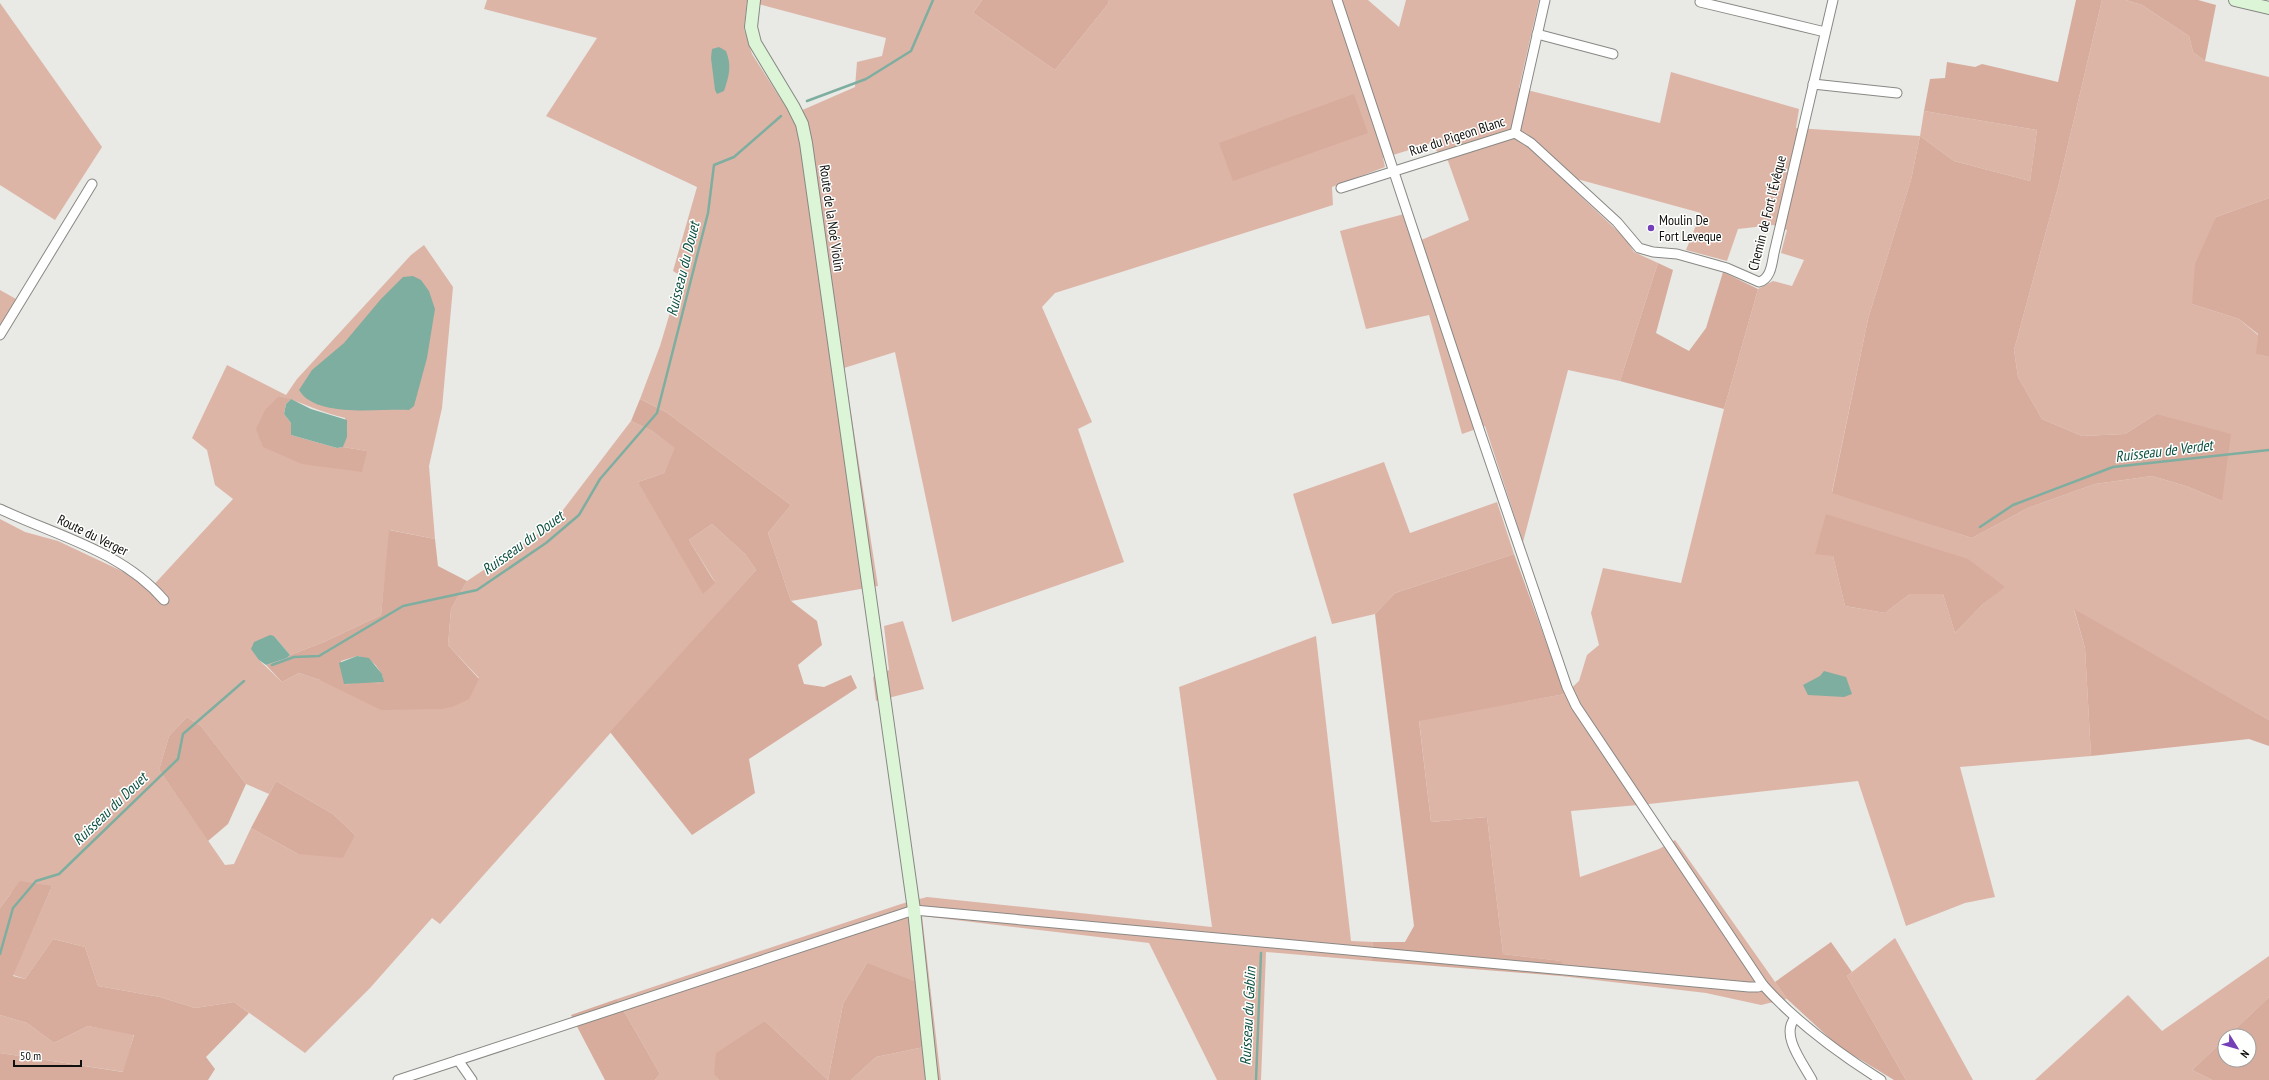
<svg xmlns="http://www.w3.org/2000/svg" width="2269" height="1080" viewBox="0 0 2269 1080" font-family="'PT Sans Narrow',sans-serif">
  <rect width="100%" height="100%" fill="#e9e9e5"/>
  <g fill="#ddb5a7" fill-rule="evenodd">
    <path d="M 487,0 L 982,0 L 973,13 L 1055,70 L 1108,4 L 1109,0 L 1368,0 L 1399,27 L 1406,0 L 1539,0 L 1519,88 L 1660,123 L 1671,72 L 1799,109 L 1796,128 L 1920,136 L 1924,111 L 2037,130 L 2030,181 L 1954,161 L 1920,136 L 1911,180 L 1868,319 L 1832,492 L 1972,538 L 2028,508 L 2095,484 L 2152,476 L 2186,486 L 2222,501 L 2156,414 L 2125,434 L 2082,436 L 2042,419 L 2018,377 L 2014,350 L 2058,187 L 2102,0 L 2126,0 L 2142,5 L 2189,36 L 2193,52 L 2205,61 L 2269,77 L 2269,198 L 2216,217 L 2192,304 L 2239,319 L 2258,335 L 2257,354 L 2269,357 L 2269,720 L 2074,610 L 2085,648 L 2091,756 L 1960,767 L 1995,897 L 1965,903 L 1906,926 L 1858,781 L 1649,804 L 1571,811 L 1580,877 L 1659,849 L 1675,840 L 1787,999 L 1761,1005 L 1706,993 L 1561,976 L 1561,961 L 1503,954 L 1487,817 L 1431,822 L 1419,720 L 1565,694 L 1579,681 L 1587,655 L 1599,645 L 1591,613 L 1603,568 L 1681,583 L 1724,409 L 1758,289 L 1773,281 L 1792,286 L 1804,260 L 1781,253 L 1787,230 L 1773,225 L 1738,229 L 1727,261 L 1686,250 L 1701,213 L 1577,179 L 1573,189 L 1626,239 L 1634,252 L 1658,263 L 1620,381 L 1568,370 L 1523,542 L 1485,426 L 1462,434 L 1429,315 L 1366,329 L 1340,231 L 1404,214 L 1414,243 L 1469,220 L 1448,161 L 1429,144 L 1383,158 L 1385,167 L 1332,187 L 1333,205 L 1055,293 L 1042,307 L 1092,422 L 1078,429 L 1124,562 L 952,622 L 895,352 L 844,368 L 878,586 L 791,601 L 768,533 L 791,505 L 666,412 L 640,399 L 660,346 L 681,276 L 673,271 L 697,187 L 546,116 L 597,38 L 484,9 ZM 747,1 L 886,38 L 882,56 L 857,62 L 855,87 L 791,115 L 752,54 L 744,29 ZM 1833,556 L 2004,587 L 1982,605 L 1955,633 L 1943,594 L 1910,594 L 1885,613 L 1845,606 Z"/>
    <polygon points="0,3 102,147 55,220 0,185"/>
    <path d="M 424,245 L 453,287 L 442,408 L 429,466 L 435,539 L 390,530 L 381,615 L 324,642 L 290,655 L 274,636 L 259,660 L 282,682 L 299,673 L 320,680 L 479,678 L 448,645 L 451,609 L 467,581 L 541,532 L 563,510 L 631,421 L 652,431 L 676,448 L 664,473 L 638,482 L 715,582 L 689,540 L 712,524 L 745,554 L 756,570 L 440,924 L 432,918 L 370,988 L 305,1053 L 234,1002 L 195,1008 L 160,997 L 98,986 L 85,947 L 53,939 L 25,979 L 13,975 L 52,886 L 11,893 L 0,908 L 0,519 L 25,532 L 58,541 L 128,574 L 138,580 L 148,591 L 233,499 L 215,485 L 207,450 L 192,438 L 227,365 L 286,395 L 297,379 L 411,255 ZM 279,396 C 302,402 322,413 345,418 L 347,434 L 343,447 L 367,451 L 263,447 ZM 187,717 L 201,726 L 246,784 L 269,794 L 276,781 L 333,814 L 355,835 L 298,854 L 251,828 L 234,864 L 225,865 L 159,770 L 169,736 Z"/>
    <polygon points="0,290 16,299 0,326"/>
    <polygon points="1384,462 1410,533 1497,502 1514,554 1395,593 1375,614 1332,624 1293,494"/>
    <polygon points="903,621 924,689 876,701 873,677 889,670 884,626"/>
    <polygon points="1316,636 1351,941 1373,942 1372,961 1266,952 1261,1080 1217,1080 1149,943 922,916 941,1080 851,1080 876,1057 924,1047 867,963 843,1004 828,1080 765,1021 714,1073 719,1080 655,1080 660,1074 617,999 901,904 927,897 1212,927 1179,687"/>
    <polygon points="1895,938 1973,1080 1906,1080 1847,976"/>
    <polygon points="2269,956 2269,997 2228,1036 2225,1036 2225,1039 2192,1070 2212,1080 2035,1080 2128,995 2162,1031"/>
    <polygon points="0,1015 27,1023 54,1043 88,1026 134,1034 124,1072 0,1053"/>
  </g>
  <g fill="#d7ac9c" fill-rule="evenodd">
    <polygon points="982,0 1109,0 1108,4 1055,70 973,13"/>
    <polygon points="2076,0 2102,0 2058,187 2014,350 2018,377 2042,419 2082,436 2125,434 2156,414 2231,434 2222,501 2186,486 2152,476 2095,484 2028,508 1972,538 1832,493 1868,319 1911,180 1920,136 1954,161 2030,181 2037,130 1924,111 1930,79 1945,78 1947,62 1975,67 1982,64 2058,82"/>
    <polygon points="2126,0 2198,0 2216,5 2205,61 2193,52 2189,36 2142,5"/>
    <polygon points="1354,94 1368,133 1233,181 1219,143"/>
    <polygon points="2269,198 2269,357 2256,354 2258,334 2239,319 2192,304 2195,264 2216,217"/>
    <polygon points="1658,263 1673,270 1656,333 1689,351 1706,328 1723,272 1758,289 1724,409 1620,381"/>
    <polygon points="279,396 291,399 286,404 284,414 291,423 291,435 337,448 343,447 367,451 362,472 302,464 263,447 256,429 265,410"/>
    <polygon points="640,399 666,412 791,505 768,533 791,601 817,621 822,645 798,665 804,684 824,687 851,675 857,688 749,759 755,793 692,835 610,732 756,570 745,554 712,524 689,540 715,583 703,594 638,482 664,473 675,448 652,431 631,421"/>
    <polygon points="1826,514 1968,559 2005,587 1982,605 1955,633 1943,594 1910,594 1885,613 1845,606 1833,556 1815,554"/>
    <path d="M 389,530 L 435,539 L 438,566 L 467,581 L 451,609 L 448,645 L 479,679 L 469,699 L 452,707 L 442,709 L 381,710 L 320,680 L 299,673 L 282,682 L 266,665 L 287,658 L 290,655 L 324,642 L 381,615 ZM 357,656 C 371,658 377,665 383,677 L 380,684 L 366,682 L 345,685 L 341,661 Z"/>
    <polygon points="1514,554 1565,694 1419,721 1431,822 1487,817 1503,954 1562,961 1561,976 1372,961 1373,942 1405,942 1414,926 1375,614 1395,593"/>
    <polygon points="2074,609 2269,720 2269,746 2249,739 2091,756 2085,648"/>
    <polygon points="187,717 201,726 246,784 228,824 208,841 159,770 169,736"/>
    <polygon points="276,781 333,814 355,835 343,858 298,854 251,828"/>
    <polygon points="20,881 52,886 13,976 25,979 53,939 85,947 98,986 160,997 195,1008 234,1002 249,1013 206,1057 215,1069 208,1080 0,1080 0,1053 123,1072 134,1035 88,1026 54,1043 27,1023 0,1015 0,908"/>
    <polygon points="1831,942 1852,972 1847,976 1906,1080 1894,1080 1838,1046 1787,999 1775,982"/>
    <polygon points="867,963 916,982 924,1047 876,1057 851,1080 719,1080 714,1074 716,1053 765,1021 828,1080 843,1004"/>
    <polygon points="2269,997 2269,1080 2212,1080 2192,1070 2225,1039 2225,1060 2249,1060 2249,1036 2228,1036"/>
    <polygon points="617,999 660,1074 655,1080 605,1080 571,1015"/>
  </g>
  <g fill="#7eaea0">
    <path d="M 719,47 L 726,51 C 732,66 729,76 724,91 L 717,94 L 715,90 L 711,58 L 712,49 Z"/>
    <path d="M 413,276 L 421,280 L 429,291 L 435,309 L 427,358 L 414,406 L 409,410 C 381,408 316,419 299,390 L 312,370 L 344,343 L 381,299 L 403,277 Z"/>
    <polygon points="291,399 311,409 347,420 347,437 343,447 337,448 291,435 291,423 284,414 286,404"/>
    <polygon points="270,635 274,636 290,655 287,658 266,665 259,660 251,649 254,642"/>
    <polygon points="357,656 369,658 382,674 384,682 344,684 339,663"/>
    <polygon points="1824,671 1846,677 1852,694 1844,697 1808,695 1803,685 1820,676"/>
  </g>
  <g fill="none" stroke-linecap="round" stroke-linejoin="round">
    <g stroke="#7eaea0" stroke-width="2.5">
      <polyline points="807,101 866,79 911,51 933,0"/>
      <polyline points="1980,527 2013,505 2113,467 2269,450"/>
      <polyline points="272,665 294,657 319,656 403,606 477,590 546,543 579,515 600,479 657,413 708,213 714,165 734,157 781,116"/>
      <polyline points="0,954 13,908 36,881 59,874 178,759 183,734 244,681"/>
      <polyline points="1256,1080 1261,953"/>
    </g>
    <g stroke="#888885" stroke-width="11">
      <g id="street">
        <path d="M 1337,0 L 1481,435 L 1567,687 L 1576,706 L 1763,985 C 1797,1023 1838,1053 1881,1080"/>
        <polyline points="1700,2 1825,32"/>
        <polyline points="1537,34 1613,54"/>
        <polyline points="1813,84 1897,93"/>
        <path d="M 1515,133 L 1531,143 L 1617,222 L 1639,248 L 1653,252 L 1677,254 L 1727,268 L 1759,282 C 1771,279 1772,263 1774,253 L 1833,0"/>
        <polyline points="1341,188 1515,133 1545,0"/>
        <polyline points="0,335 92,184"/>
        <path d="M 0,509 C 57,536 122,551 164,600"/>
        <path d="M 1795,1018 C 1780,1035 1803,1063 1812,1080"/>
        <polyline points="458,1060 472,1080"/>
        <polyline points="398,1080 914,910 1749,987 1758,987 1763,985"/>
      </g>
    </g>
    <g stroke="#888885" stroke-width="14">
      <g id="secondary">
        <polyline points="754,0 751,27 755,43 793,106 802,124 806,143 914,910 932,1080"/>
        <polyline points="2235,0 2269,8"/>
      </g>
    </g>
    <use href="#street" stroke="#fff" stroke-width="9"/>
    <use href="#secondary" stroke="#dbf5d6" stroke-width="12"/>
  </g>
  <circle fill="#7440b7" stroke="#fffffe" stroke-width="1.5" cx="1651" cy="228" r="4"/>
  <g text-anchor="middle" stroke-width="3" stroke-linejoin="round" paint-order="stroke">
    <g font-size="14" fill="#10100f" stroke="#fffffe">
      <text transform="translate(1457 136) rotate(-18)" y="5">Rue du Pigeon Blanc</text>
      <text transform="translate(1767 213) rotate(-76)" y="5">Chemin de Fort l'Évêque</text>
      <text transform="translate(832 218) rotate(82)" y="5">Route de la Noé Violin</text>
      <text transform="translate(93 535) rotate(26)" y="5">Route du Verger</text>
    </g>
    <g font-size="14" fill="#10100f" stroke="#fffffe" text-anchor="start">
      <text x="1659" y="225">Moulin De<tspan x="1659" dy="16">Fort Leveque</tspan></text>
    </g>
    <g font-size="15" font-style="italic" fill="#0c5041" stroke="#fffffe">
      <text transform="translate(683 269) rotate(-76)" y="5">Ruisseau du Douet</text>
      <text transform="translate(2164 451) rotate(-7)" y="5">Ruisseau de Verdet</text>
      <text transform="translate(523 543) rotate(-36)" y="5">Ruisseau du Douet</text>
      <text transform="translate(110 809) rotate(-44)" y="5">Ruisseau du Douet</text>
      <text transform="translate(1248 1016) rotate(-87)" y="5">Ruisseau du Gablin</text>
    </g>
  </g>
  <g transform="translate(2237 1048) rotate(127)"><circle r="19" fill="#fffffe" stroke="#9f9f9e"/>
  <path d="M0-3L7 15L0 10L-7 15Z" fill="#7440b7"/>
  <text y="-6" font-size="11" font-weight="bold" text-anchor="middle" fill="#10100f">N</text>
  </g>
  <path d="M14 1060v6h67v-6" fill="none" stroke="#10100f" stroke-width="2"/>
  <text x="20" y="1060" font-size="12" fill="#10100f" stroke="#fffffe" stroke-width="3" paint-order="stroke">50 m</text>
</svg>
